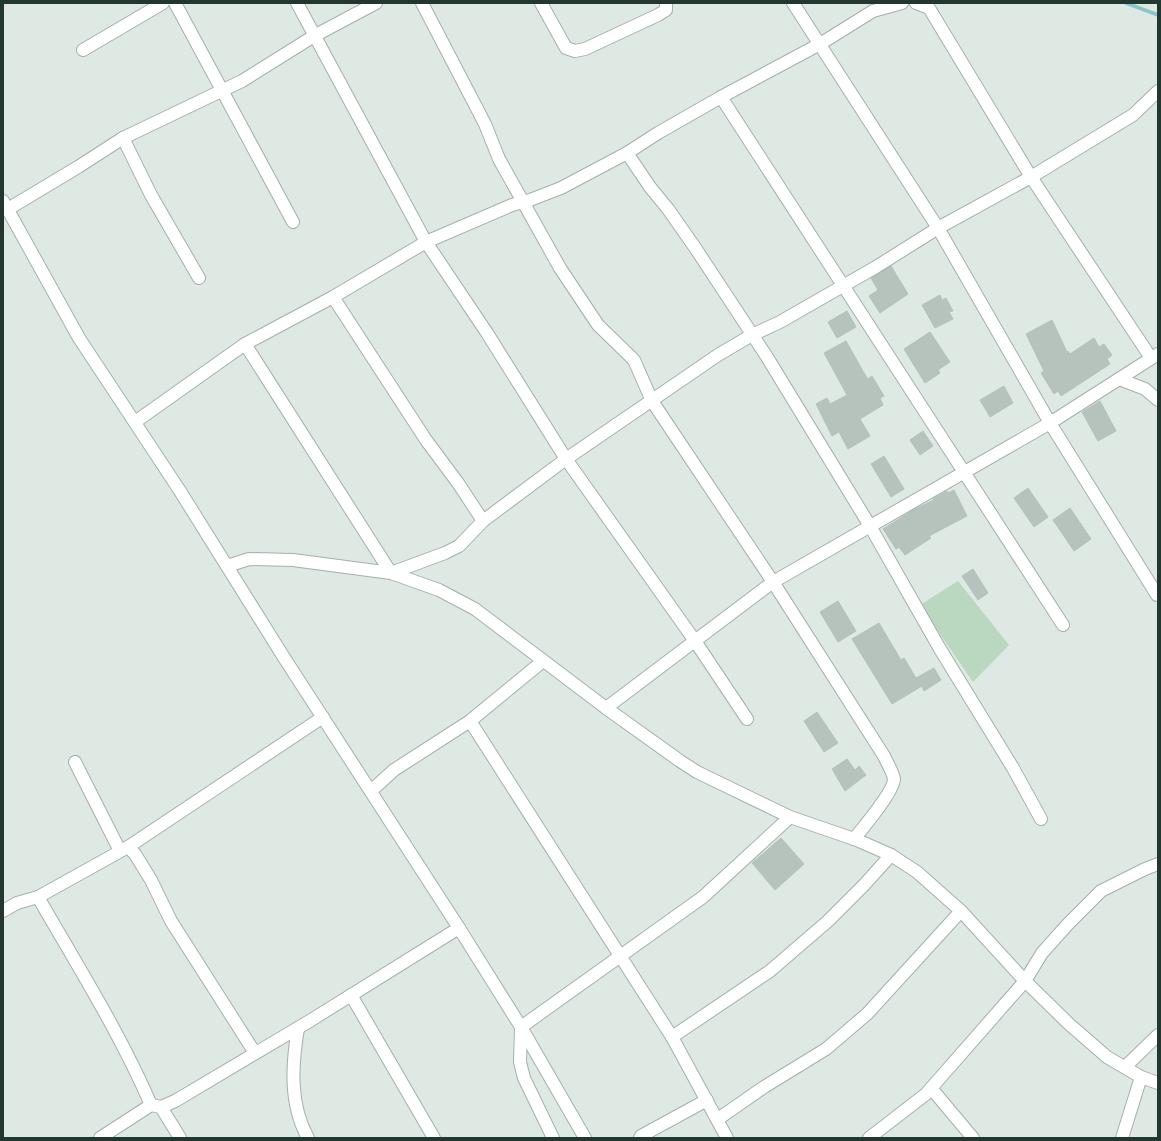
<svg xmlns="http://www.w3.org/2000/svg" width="1161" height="1141" viewBox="0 0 1161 1141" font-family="Poppins,sans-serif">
  <rect width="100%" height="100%" fill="#dfe9e4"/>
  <polygon fill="#b9d8bf" points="958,581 1009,645 973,682 920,605"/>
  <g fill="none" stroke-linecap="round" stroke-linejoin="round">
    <polyline stroke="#8bc5ca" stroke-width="3.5" points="1126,3 1158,15"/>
  </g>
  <g fill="#b5c3bc" stroke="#b2c2ba">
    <polygon points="891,266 908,294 880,313 869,296 878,290 871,278"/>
    <polygon points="940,295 942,300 946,298 953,311 949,312 953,319 935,328 922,305"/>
    <polygon points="847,311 856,327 837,338 828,322"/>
    <polygon points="1052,320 1067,352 1068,351 1070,354 1094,338 1099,347 1104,344 1112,355 1107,359 1110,364 1061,396 1058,391 1054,394 1041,373 1044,371 1026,334"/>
    <polygon points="930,332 950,362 938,370 940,373 925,383 904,349"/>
    <polygon points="846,341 864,373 868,379 872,376 884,396 880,398 883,405 860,419 870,436 848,449 839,432 832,436 816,404 827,398 830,404 847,395 824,353"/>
    <polygon points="1004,386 1013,403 990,417 980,400"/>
    <polygon points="1100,401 1116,431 1098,441 1082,412"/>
    <polygon points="923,431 933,446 920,455 910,440"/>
    <polygon points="884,456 904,489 891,497 871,464"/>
    <polygon points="1028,488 1048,517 1034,527 1014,498"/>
    <polygon points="954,490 967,516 929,536 931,538 905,555 899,547 896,549 883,529 913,510 934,500 933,499 947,491 948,493"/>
    <polygon points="1070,508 1091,539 1074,551 1053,520"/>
    <polygon points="973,569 988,593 978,600 962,576"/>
    <polygon points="838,601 856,631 838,642 820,612"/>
    <polygon points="879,623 901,660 904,658 916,678 934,668 941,680 924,691 922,686 892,704 852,639"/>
    <polygon points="817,712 838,743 824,752 804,721"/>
    <polygon points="847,759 855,770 859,766 866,775 845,791 832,769"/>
    <polygon points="781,838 804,864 775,890 752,863"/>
  </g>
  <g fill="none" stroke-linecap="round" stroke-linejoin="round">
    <g stroke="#a3b0aa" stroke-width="14">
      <g id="street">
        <polyline points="175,3 293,222"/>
        <polyline points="297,3 426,242 487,333 566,459 695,641 747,719"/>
        <path d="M 422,3 L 485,124 L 499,159 L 560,268 L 598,325 L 634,360 L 652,401 L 773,582 L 884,756 C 887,763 893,772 894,779 C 894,791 863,828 854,839"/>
        <polyline points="541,3 566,48 575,51 585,49 658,15 666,10 666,3"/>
        <polyline points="793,3 938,228 1050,423 1157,595 1158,595"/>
        <polyline points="916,3 929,8 1031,177 1151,358"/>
        <polyline points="83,50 163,3"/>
        <path d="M 721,97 C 836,272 948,450 1063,625"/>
        <polyline points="123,138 151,195 199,278"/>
        <polyline points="627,153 650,187 668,209 696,249 767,357 870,526 940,649 1013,768 1041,819"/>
        <polyline points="8,209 78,167 123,138 242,81 314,36 376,3"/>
        <polyline points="333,297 426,440 458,483 483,521"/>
        <polyline points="245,344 391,573 445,553 459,546 483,521 566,459 718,355 752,335 780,322 876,267 938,228 1031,177 1133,115 1158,91"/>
        <polyline points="1119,379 1145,389 1158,400"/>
        <polyline points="135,422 245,344 333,297 426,242 512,205 530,200 561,188 627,153 658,133 721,97 820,44 873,11 902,3"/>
        <polyline points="227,566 249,559 293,560 391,573 439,590 475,609 606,708 680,761 697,772 790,817 857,840 891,855 917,872 961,911 1025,981 1069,1024 1107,1057 1141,1077 1158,1083"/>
        <polyline points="606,708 773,582 1050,423 1158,354"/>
        <polyline points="470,721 672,1037 727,1138"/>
        <polyline points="75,762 120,851"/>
        <polyline points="371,791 394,770 470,721 543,661"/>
        <polyline points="128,847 323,717"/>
        <path d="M 38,897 C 77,965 120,1033 151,1105"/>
        <polyline points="3,911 17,903 38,897 128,847 135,854 151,880 171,921 255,1053"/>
        <polyline points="351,995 434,1138"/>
        <path d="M 298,1028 C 292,1064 289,1104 308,1138"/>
        <polyline points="672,1037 770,971 828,921 864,885 891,855"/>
        <polyline points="1125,1067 1158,1035"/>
        <polyline points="931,1088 973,1138"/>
        <polyline points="161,1107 180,1138"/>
        <polyline points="718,1119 764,1087 826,1049 867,1014 961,911"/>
        <polyline points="100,1138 151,1105 161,1107 175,1101 308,1022 459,928"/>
        <polyline points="553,1138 524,1078 520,1062 521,1027 703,897 790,817"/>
        <polyline points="640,1138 641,1136 707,1100"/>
        <polyline points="869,1138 926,1094 1025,981 1042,953 1068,924 1101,891 1145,869 1158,864"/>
        <polyline points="1122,1138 1141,1077"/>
      </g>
    </g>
    <g stroke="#9fb3aa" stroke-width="14">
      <polyline id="secondary" points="3,201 79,338 180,491 283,656 459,928 521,1027 585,1138"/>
    </g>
    <use href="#street" stroke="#fff" stroke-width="12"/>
    <use href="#secondary" stroke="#fff" stroke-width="12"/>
  </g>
  <rect width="1161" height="1141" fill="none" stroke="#22372f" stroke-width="8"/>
</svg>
